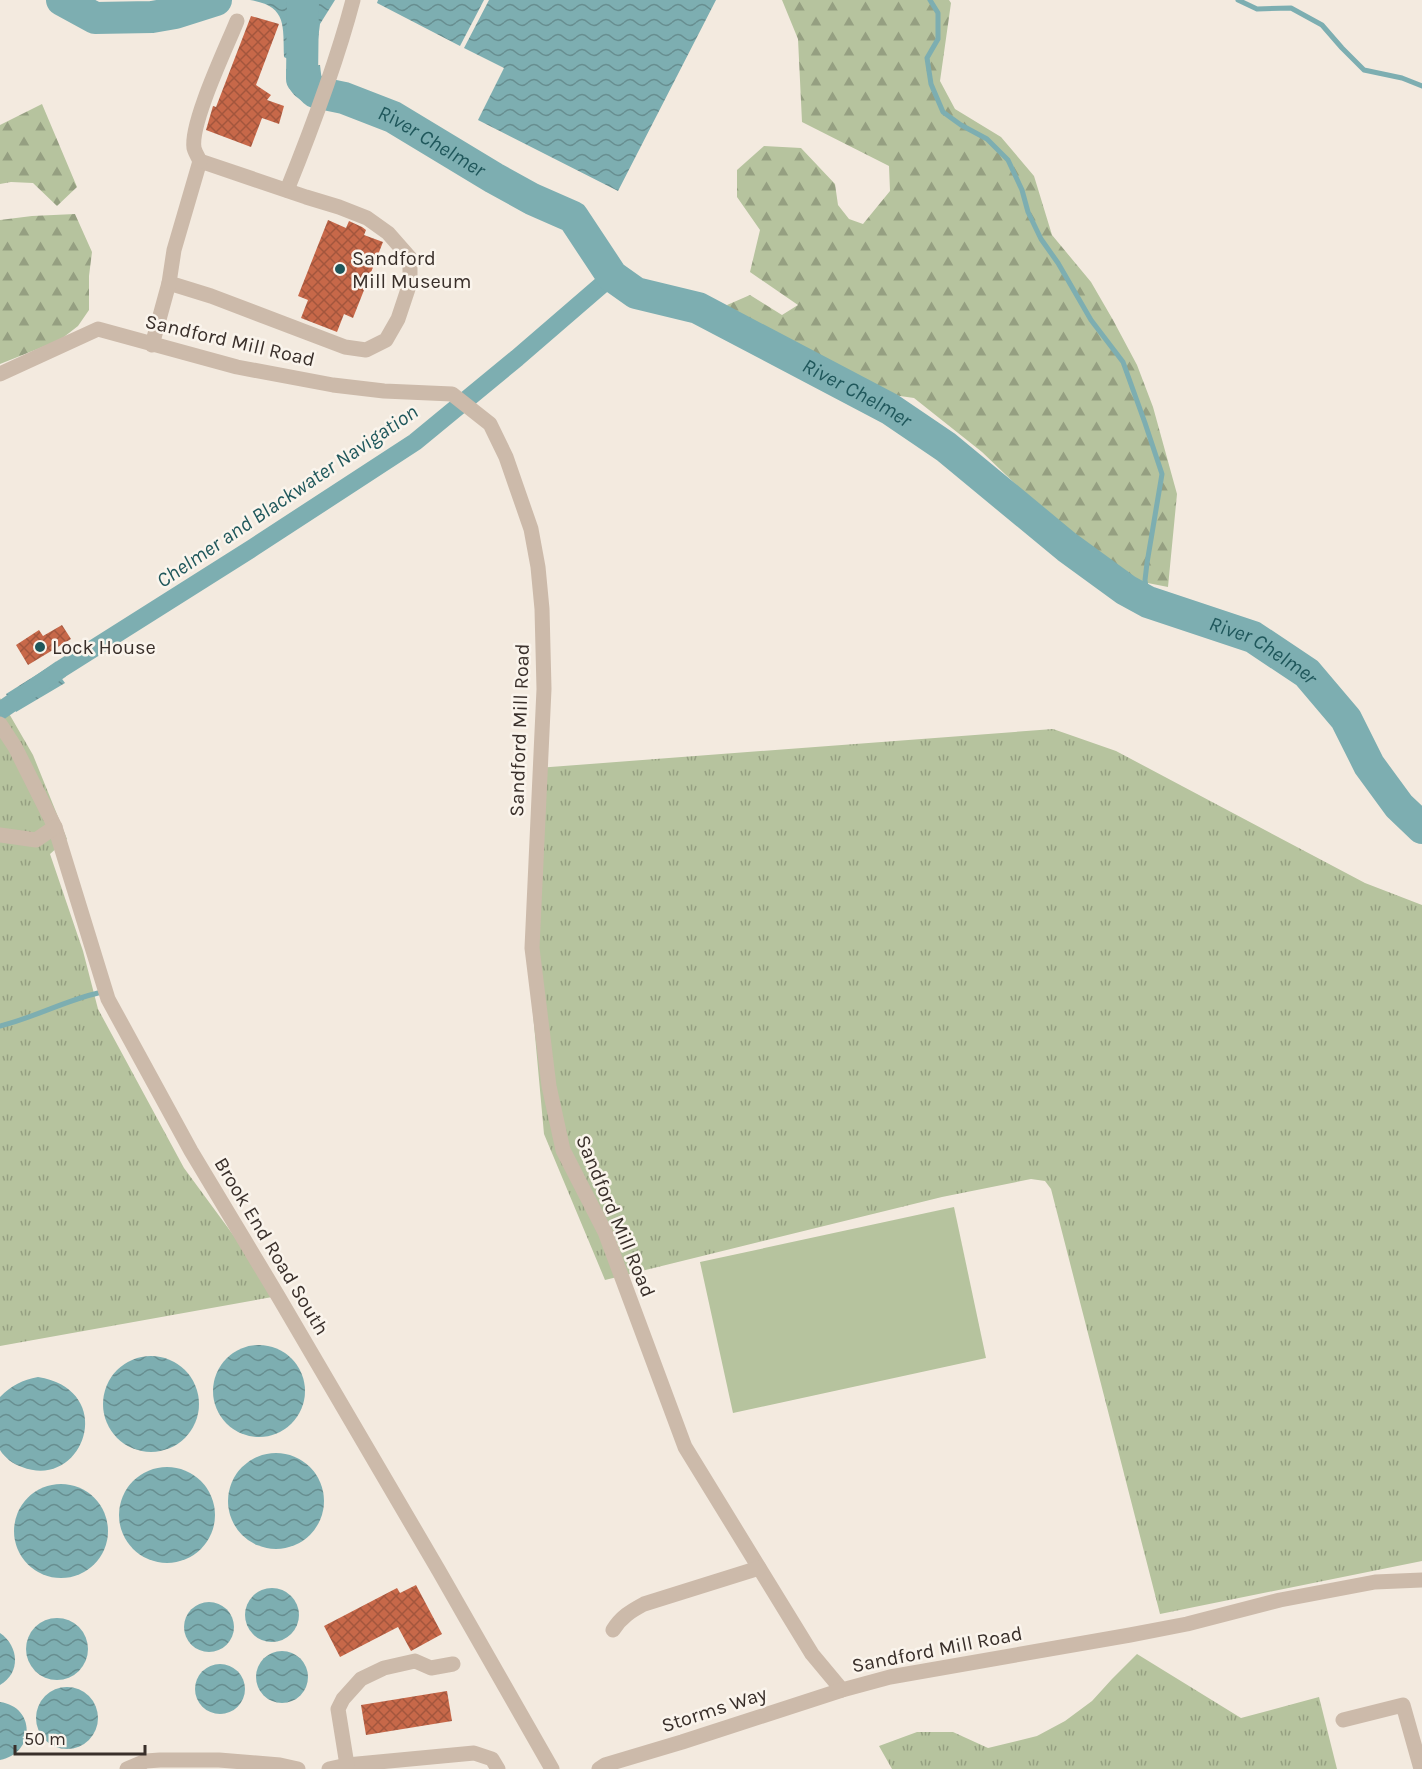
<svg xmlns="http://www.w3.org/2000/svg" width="1422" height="1769" viewBox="0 0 1422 1769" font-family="Karla,sans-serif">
  <defs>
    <pattern id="grass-tufts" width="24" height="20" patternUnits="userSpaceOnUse" patternTransform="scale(1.5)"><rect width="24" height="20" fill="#b6c39e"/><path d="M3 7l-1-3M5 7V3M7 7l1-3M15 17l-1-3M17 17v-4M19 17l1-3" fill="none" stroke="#959f81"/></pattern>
    <pattern id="forest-firs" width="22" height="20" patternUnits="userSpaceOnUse" patternTransform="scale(1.5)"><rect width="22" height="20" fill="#b6c39e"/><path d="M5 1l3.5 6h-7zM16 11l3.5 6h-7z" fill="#959f81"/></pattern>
    <pattern id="water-waves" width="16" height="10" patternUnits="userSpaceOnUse" patternTransform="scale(1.5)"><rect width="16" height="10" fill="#7daeb1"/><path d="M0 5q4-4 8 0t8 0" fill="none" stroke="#678e90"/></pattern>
    <pattern id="building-cross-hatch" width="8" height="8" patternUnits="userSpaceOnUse" patternTransform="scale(1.5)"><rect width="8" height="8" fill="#c76849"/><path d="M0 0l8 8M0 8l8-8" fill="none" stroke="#a3563d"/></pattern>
  </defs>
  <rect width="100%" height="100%" fill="#f3eadf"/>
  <g fill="url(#grass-tufts)">
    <polygon points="0,698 33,755 67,839 50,854 83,951 98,1009 184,1168 278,1296 0,1346"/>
    <polygon points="1053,729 1116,751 1365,883 1422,905 1422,1561 1160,1614 1051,1189 1045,1181 1031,1179 942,1197 605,1280 544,1134 527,948 537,768"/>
    <polygon points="1137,1654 1241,1718 1319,1697 1337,1769 892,1769 879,1746 917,1732 953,1732 988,1748 1037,1736 1065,1721 1092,1701 1112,1679"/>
  </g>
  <g fill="url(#forest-firs)">
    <polygon points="782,0 949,0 951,3 940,81 955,109 1001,137 1034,176 1052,235 1091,282 1113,320 1137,365 1153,407 1177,494 1168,587 1117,577 1057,524 982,452 914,398 893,395 850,378 811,355 734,321 727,305 750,295 782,315 798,305 750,272 760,230 737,197 737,170 764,146 801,148 835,184 838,205 849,219 863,224 890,191 889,166 802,122 798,39"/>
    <polygon points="42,104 77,187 57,206 33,183 11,182 0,184 0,125"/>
    <polygon points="75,214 92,252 89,276 89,310 78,326 60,340 0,364 0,220 32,216"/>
  </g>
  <polygon fill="#b6c39e" points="954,1207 986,1358 733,1413 700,1262"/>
  <g fill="url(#water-waves)">
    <path d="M 250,0 L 335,0 L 320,24 L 317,47 L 312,58 L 288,59 L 284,57 C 283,25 287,6 250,0 Z"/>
    <polygon points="378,0 484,0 460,46 377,3"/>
    <polygon points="489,0 716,0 618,191 478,120 504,68 464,48"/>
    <path d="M 320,65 L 322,82 L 313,106 C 293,97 287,92 286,69 Z"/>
    <polygon points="52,665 65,683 16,712 6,694"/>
    <circle cx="259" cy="1391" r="46"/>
    <circle cx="151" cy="1404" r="48"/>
    <path d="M 38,1377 C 119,1390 84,1491 22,1467 C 13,1464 5,1458 0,1450 L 0,1397 C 12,1385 22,1380 38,1377 Z"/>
    <circle cx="276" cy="1501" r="48"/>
    <circle cx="167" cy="1515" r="48"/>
    <circle cx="61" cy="1531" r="47"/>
    <circle cx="272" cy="1615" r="27"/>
    <circle cx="209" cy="1627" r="25"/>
    <circle cx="57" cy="1649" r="31"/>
    <path d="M 0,1633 C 19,1646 21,1673 0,1685 Z"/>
    <circle cx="282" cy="1677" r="26"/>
    <circle cx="220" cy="1689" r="25"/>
    <circle cx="67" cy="1718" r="31"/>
    <path d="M 0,1702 C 36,1707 35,1753 0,1760 Z"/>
  </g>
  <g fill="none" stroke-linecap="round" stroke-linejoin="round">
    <g stroke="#7daeb1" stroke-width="5">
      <polyline points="930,0 938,13 938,39 927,58 931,84 943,112 961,125 987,139 1008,160 1022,190 1028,212 1041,239 1058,263 1091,320 1123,362 1145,423 1162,474 1147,563 1145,580 1148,602"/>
      <polyline points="1238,0 1257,9 1291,8 1322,25 1342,48 1364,70 1402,78 1422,86"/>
      <path d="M 0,1026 C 33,1018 64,1001 98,993"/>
    </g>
    <polyline stroke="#7daeb1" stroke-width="18" points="0,711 61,669 254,547 415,442 517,358 612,276"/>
    <g stroke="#7daeb1" stroke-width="32">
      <polyline points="62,0 95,18 152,17 175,13 216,0"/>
      <path id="s1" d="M 303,0 L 302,79 L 315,92 L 344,98 L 393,117 L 494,178 L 532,199 L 573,217 L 612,276 L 636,293 L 698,308 L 890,409 L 946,447 L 1067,547 L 1126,590 L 1148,602 L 1253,637 L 1307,673 L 1346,719 L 1369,765 L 1399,806 L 1422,828"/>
    </g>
  </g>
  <g fill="url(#building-cross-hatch)">
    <polygon points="251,16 279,24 256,85 271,95 267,100 284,106 279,124 262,118 251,147 206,130 213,106 216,107"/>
    <polygon points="328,220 346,228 349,221 362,227 366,230 364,235 383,242 353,318 344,314 337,332 301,318 308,300 298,296"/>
    <polygon points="62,625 71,639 28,665 16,645 39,630 43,636"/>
    <polygon points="416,1585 442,1634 411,1651 398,1627 340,1657 324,1626 397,1588 400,1593"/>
    <polygon points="447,1691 452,1721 366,1735 361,1705"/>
  </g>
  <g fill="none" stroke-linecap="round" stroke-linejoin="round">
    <g stroke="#ccbaaa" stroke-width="15">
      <polygon points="200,161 306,197 339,207 367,218 388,233 410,258 410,283 398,319 386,340 366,350 345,347 211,296 169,283 174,250"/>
      <path d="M 200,161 C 198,157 195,152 194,148 C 190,123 227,46 237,21"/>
      <path d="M 287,190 C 312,128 336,65 353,0"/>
      <polyline points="152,345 169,283"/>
      <polyline points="0,374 98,329 237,367 333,385 384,391 452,394 490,424 506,457 531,529 538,567 542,609 544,689 532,948 549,1086 563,1150 605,1232 685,1447 812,1654 842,1690"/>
      <polyline points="0,724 15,747 55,827 108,999 191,1151 278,1296 439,1571 552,1769"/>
      <polyline points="0,835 36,840 55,827"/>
      <path d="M 613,1630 C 621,1617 631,1611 644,1604 L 759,1568"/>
      <polyline points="1343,1720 1403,1705 1421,1769"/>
      <polyline points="127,1769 146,1761 160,1760 219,1760 280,1765 298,1769"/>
      <polyline points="329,1769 347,1765 474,1753 492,1759 498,1769"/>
      <polyline points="345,1769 347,1765 338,1709 343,1699 361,1679 384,1668 415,1661 431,1668 453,1664"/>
      <polyline points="599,1769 605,1765 682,1742 842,1690 890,1677 1130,1635 1187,1624 1280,1600 1375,1582 1422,1580"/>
    </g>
  </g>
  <g fill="#1f575b" stroke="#faf4ec" stroke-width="2">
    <circle cx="340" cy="269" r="6"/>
    <circle cx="40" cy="647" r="6"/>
  </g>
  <g text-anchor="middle" stroke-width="5" stroke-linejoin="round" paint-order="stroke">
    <g font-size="20" fill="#392f2a" stroke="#faf4ec" text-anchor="start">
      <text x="352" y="265">Sandford<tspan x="352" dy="23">Mill Museum</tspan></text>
      <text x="52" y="654">Lock House</text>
    </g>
    <g font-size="20" fill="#392f2a" stroke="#faf4ec">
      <text transform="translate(230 340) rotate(13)" y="7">Sandford Mill Road</text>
      <text transform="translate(519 730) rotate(-88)" y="7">Sandford Mill Road</text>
      <text transform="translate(616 1216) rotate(67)" y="7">Sandford Mill Road</text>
      <text transform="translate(272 1246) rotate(59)" y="7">Brook End Road South</text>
      <text transform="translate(937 1649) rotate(-11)" y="7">Sandford Mill Road</text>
      <text transform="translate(714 1709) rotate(-18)" y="7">Storms Way</text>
    </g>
    <g font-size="21" font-style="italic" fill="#1f575b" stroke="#faf4ec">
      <text dy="7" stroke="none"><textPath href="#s1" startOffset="225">River Chelmer</textPath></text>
      <text dy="7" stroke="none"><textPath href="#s1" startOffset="730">River Chelmer</textPath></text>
      <text transform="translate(287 496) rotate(-34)" y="7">Chelmer and Blackwater Navigation</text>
      <text dy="7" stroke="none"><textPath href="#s1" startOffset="1215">River Chelmer</textPath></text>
    </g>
  </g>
  <path d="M15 1745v9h130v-9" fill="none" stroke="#392f2a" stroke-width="3"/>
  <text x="24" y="1745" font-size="18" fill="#392f2a" stroke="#faf4ec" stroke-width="4.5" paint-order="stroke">50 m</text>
</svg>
